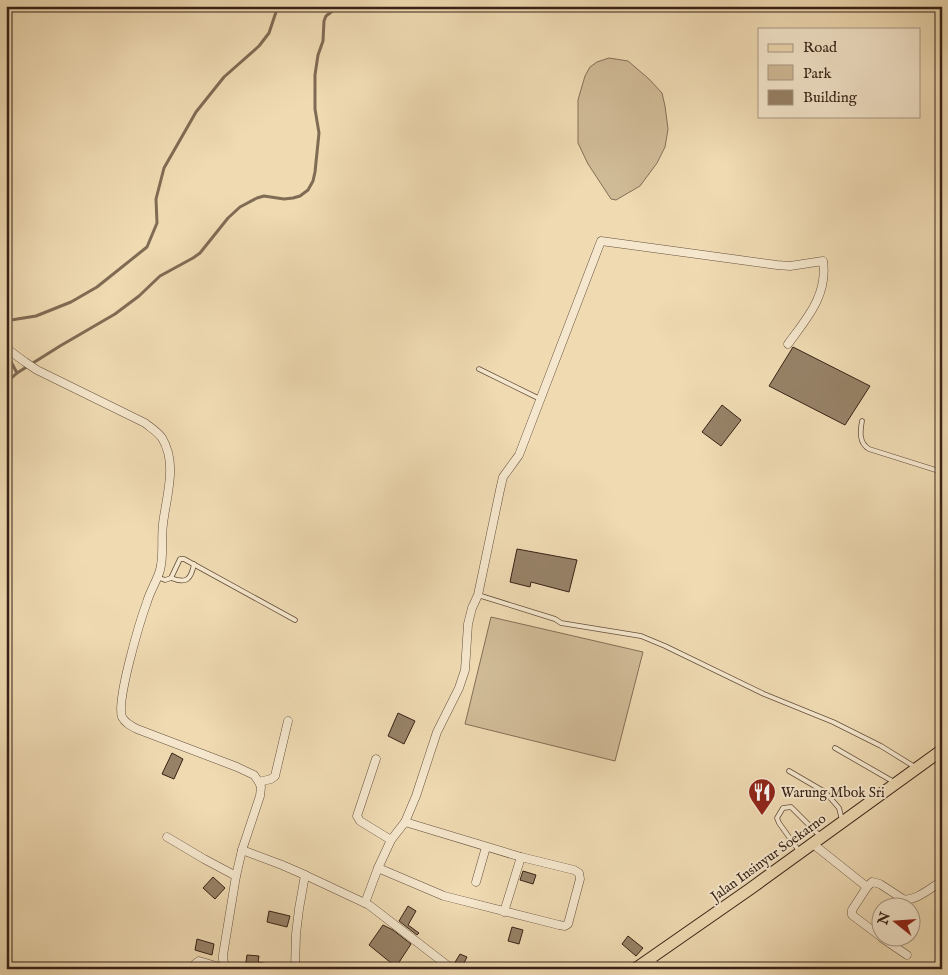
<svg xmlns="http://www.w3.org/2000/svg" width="948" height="975" viewBox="0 0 948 975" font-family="'IM FELL English',serif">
  <rect width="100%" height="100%" fill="#efdab2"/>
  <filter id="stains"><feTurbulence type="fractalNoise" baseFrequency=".004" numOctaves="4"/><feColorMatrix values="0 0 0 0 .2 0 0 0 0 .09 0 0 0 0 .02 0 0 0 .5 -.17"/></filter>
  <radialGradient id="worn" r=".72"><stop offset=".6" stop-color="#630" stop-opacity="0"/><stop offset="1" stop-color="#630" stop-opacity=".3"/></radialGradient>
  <g fill="#d0bb97" stroke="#846e56">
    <polygon points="609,58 628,61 649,79 662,93 665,106 668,129 665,147 657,163 640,186 616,200 611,199 588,164 578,143 578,100 585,76 590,67 597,62"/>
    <polygon points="491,617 643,652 615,761 465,724"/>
  </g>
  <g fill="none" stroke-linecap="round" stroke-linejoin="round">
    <g stroke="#806b54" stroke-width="3">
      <polyline points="6,323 11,320 36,316 71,302 97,287 147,247 157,223 156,199 164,168 196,112 224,77 259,46 269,33 278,6"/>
      <polyline points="6,356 10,360 17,373"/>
      <polyline points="6,383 17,373 60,346 115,314 139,296 160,276 193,258 200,253 228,218 240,207 257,198 264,196 284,199 293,198 300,196 308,190 313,181 315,172 319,133 315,109 315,75 318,55 323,41 324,21 326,16 339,6"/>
    </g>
  </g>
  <g fill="#978267" stroke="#372216">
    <polygon points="793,347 870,386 845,425 769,386"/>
    <polygon points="722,405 741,420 721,446 702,432"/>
    <polygon points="517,549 577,560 569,592 531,582 530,587 510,582"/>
    <polygon points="398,713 415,721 404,744 388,736"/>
    <polygon points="172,753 183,759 174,779 162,774"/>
    <polygon points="523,871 536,875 533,884 520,880"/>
    <polygon points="213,877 225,888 215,899 203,888"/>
    <polygon points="408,906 416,911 408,925 419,933 417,935 399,921"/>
    <polygon points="269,911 290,916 287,927 267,922"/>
    <polygon points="383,925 393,930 411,944 396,967 369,945"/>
    <polygon points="512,927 523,930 519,944 508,941"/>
    <polygon points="628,936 643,948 636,956 622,944"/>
    <polygon points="197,939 214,944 212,955 195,950"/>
    <polygon points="460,954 467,957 461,969 458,969 454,964"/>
    <polygon points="247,955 259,956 258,962 274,965 274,969 245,969"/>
  </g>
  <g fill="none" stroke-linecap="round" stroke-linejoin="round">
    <g stroke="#65503d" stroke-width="5.5">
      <g id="service">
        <polyline points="479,369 540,399"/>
        <path d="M 862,421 C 860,432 859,443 869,449 L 942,472"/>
        <polyline points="157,577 165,580 171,578 180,559 184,559 295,620"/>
        <path d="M 171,578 C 186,584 191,580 194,564"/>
        <polyline points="478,595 555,619 561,623 641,636 665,646 764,694 833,722 881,746 915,767"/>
        <polyline points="835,748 894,782"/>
        <polyline points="789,771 825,792 839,808 842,820"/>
        <polyline points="799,851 779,823 777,818 783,808 791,807 820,836"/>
      </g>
    </g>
    <g stroke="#65503d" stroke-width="9">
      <g id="minor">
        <path d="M 6,348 L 25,362 L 37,370 L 145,423 C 151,428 158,432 162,438 C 178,464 166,497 163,524 C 161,540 164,555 160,570 C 157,581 150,591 147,602 C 140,621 116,701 122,717 C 125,723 131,726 137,729 L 237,767 L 254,775 L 259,782 L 261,787 L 260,796 L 242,850 L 236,876 L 223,955 L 223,960 L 227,969"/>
        <polyline points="376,759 357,816 360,821 391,840"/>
        <polyline points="259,782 271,779 275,776 288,721"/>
        <polyline points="167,837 204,859 236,876"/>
        <path d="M 813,844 L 867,887 L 872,882 L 880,884 L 903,899 C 915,902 932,887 942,881"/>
        <polyline points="242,850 282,865 305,875 299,909 296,934 295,969"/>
        <polyline points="378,868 444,896 559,925 565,926 568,924 580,879 579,873 574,870 521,857 405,822"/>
        <polyline points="305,875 369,905 452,969"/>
        <polyline points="476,882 486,847"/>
        <polyline points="867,887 852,910 852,915 880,936"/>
        <path d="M 365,903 L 378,868 L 391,840 L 405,822 L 416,796 L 437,732 L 459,688 L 465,670 L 468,624 L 472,608 L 478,595 L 500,490 L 503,477 L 519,455 L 601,241 L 777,265 L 790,266 L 823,261 C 828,295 807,318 788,344"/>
        <polyline points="504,912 521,857"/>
        <polyline points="882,938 907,955"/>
        <polyline points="648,959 659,969"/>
        <polyline points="193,969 195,964 199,961 226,969"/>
      </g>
    </g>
    <g stroke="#372216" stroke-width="13">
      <polyline id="primary" points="635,969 750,889 942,750"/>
    </g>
    <use href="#service" stroke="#f5e7cd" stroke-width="4"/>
    <use href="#minor" stroke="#f5e7cd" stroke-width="8"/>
    <use href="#primary" stroke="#efdab2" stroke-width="11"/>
  </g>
  <defs>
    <g id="restaurant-pin" transform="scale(1.4375)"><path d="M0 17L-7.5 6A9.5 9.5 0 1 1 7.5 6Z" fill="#8f2418" stroke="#f5e7cd"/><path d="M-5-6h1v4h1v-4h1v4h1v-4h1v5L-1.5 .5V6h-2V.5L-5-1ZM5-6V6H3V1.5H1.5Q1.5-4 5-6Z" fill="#fff"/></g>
  </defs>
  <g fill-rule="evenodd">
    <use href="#restaurant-pin" x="762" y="792"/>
  </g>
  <g text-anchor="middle" stroke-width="4" stroke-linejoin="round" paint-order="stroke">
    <g font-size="14" fill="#372216" stroke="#f5e7cd" text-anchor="start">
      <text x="781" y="797">Warung Mbok Sri</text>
    </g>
    <g font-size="14" fill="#372216" stroke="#f5e7cd">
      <text transform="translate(768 857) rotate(-36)" y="5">Jalan Insinyur Soekarno</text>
    </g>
  </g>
  <rect width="948" height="975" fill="none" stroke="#efdab2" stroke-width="25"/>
  <rect x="8" y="8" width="933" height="960" fill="none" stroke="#372216" stroke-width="2.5"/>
  <rect x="12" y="12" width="923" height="950" fill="none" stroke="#372216"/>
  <rect x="758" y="28" width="162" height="90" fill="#f5e7cd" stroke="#a99884"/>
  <rect x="768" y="44" width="25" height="8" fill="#efdab2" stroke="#a99884"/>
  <text x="803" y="52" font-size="15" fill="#372216">Road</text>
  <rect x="768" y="65" width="25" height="15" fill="#d0bb97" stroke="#a99884"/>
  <text x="803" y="78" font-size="15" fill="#372216">Park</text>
  <rect x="768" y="90" width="25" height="15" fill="#978267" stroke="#a99884"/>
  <text x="803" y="102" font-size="15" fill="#372216">Building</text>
  <g transform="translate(896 922) rotate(287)"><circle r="24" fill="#f5e7cd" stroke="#a99884"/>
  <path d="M0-4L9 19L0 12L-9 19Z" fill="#8f2418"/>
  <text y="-8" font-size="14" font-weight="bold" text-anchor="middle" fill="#372216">N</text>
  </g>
  <rect width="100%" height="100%" filter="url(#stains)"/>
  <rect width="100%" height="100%" fill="url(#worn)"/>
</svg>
